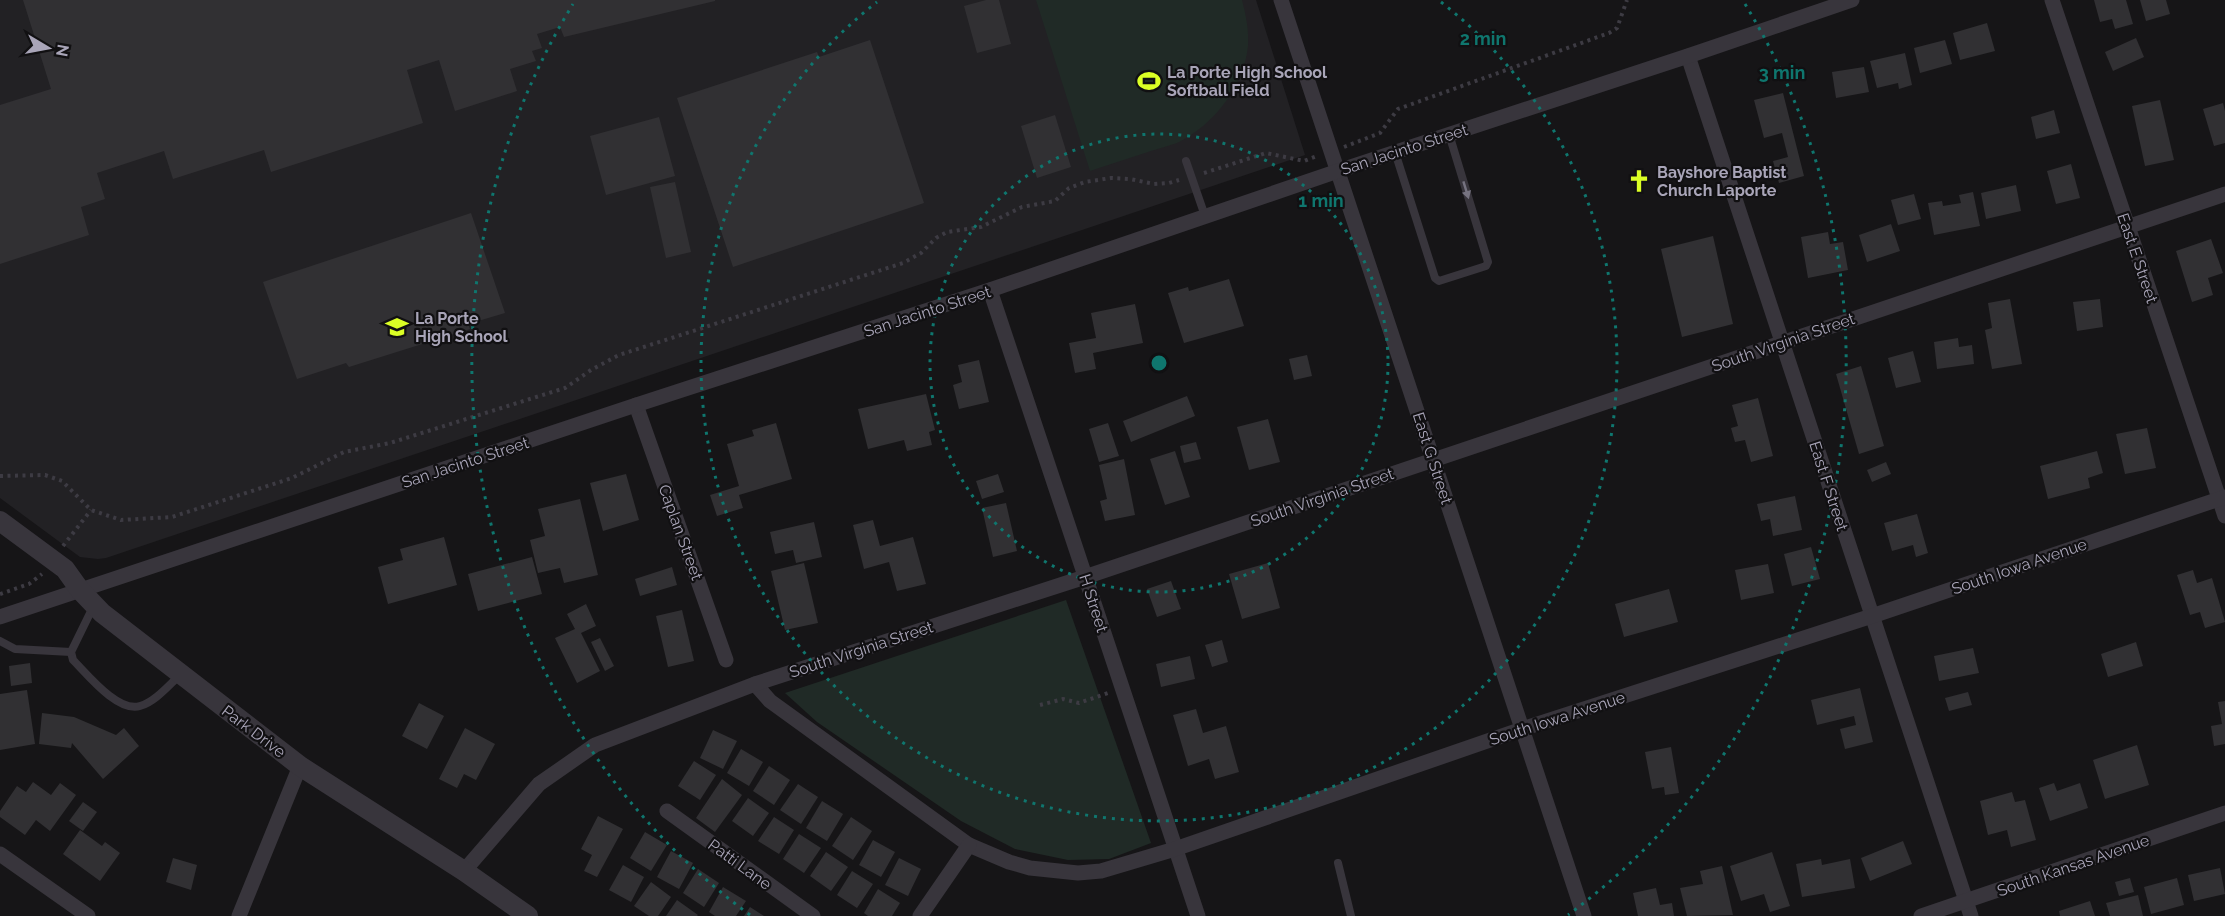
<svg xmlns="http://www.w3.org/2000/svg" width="2225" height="916" viewBox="0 0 2225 916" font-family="Raleway,sans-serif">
  <rect width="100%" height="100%" fill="#161517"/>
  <polygon fill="#222124" points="0,0 1256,0 1305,155 106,558 98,559 80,557 0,498"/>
  <g fill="#202a26">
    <path d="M 1036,0 L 1242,0 C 1246,15 1249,30 1248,46 C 1244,86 1214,125 1177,143 C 1169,146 1160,148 1151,151 C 1131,158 1110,164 1090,171 Z"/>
    <polygon points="1066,600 1151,843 1109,859 1068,860 1015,849 961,821 817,722 785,693"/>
  </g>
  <g fill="#313033">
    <polygon points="23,0 715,0 715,1 564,37 560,27 537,34 542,48 532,51 536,61 510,69 517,91 455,111 439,60 407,70 423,123 271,172 264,150 173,179 164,151 97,173 105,199 81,207 89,235 0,264 0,105 51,89"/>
    <polygon points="986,0 999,0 1011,44 977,53 964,6"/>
    <polygon points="2094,0 2126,0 2133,24 2115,29 2112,19 2100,22"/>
    <polygon points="2140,0 2166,0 2170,14 2146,21"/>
    <polygon points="1987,23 1995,51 1960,60 1953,33"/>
    <polygon points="2136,38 2144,57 2113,71 2105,52"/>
    <polygon points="870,40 924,203 733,267 677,98 817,52 819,57"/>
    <polygon points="1945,40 1952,64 1920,73 1914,48"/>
    <polygon points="1905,53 1912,85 1899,89 1898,83 1877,88 1870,61"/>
    <polygon points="1864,67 1869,92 1836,98 1832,72"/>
    <polygon points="1783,93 1804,176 1779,183 1773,161 1788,157 1782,133 1764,138 1754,100"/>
    <polygon points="2160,100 2174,160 2145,166 2132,106"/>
    <polygon points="2223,103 2225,111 2225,143 2214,146 2203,109"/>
    <polygon points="2054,110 2060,133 2036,139 2031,117"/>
    <polygon points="1055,115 1071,167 1037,178 1021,126"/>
    <polygon points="659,117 675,176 606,195 590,136"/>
    <polygon points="2071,164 2080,198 2056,204 2047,171"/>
    <polygon points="675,182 691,252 666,258 650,187"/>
    <polygon points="2016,185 2021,211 1986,219 1981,193"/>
    <polygon points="1973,192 1980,226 1934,235 1928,203 1942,201 1943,206 1961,203 1959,195"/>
    <polygon points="1914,194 1921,219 1898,225 1891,200"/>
    <polygon points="471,213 505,313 468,324 470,329 349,367 346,363 297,379 263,282"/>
    <polygon points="1891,224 1900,251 1867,262 1859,235"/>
    <polygon points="1828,232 1830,244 1843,242 1848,270 1808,278 1801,237"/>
    <polygon points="1713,236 1733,324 1682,337 1661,249"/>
    <polygon points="2211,239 2223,273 2208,278 2213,295 2192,302 2176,251"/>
    <polygon points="1229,279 1244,326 1184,343 1168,293 1188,287 1189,291"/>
    <polygon points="2010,299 2022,364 1992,369 1985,330 1992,328 1988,303"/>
    <polygon points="2100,299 2103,327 2077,331 2073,302"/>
    <polygon points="1135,304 1143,343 1093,353 1096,369 1075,373 1069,343 1096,338 1091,313"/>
    <polygon points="1958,338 1959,347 1972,345 1974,364 1937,369 1934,342"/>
    <polygon points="1913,351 1921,382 1896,388 1888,358"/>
    <polygon points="1307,355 1312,376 1294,380 1289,359"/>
    <polygon points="979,360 989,402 959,409 953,385 962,382 958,365"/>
    <polygon points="1861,366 1884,446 1859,454 1836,374"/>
    <polygon points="926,394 935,430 929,432 932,445 907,451 904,440 868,449 858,409"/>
    <polygon points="1187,396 1195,416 1131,442 1123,421"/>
    <polygon points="1758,398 1773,456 1751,462 1745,440 1735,442 1731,428 1738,426 1732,405"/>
    <polygon points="1268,419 1280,462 1249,470 1237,427"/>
    <polygon points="776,423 792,479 739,495 743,508 717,516 710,495 739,486 727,444 754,436 752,430"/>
    <polygon points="1108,423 1119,456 1099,462 1089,429"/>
    <polygon points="2147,428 2156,468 2125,474 2116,434"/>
    <polygon points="1196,442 1201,459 1184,463 1180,446"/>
    <polygon points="1175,451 1190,497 1165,505 1150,459"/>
    <polygon points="2097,451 2103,473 2088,478 2090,488 2048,499 2040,466"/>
    <polygon points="1124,459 1135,515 1105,521 1100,501 1107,499 1099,465"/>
    <polygon points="1886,462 1891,474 1872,482 1867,470"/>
    <polygon points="626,474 639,520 603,531 590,483"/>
    <polygon points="998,474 1004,492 982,499 976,481"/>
    <polygon points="1795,496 1802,530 1773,536 1770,519 1761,521 1757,504"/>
    <polygon points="580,499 598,575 564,583 560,568 538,573 530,540 545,536 538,509"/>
    <polygon points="1006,503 1017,551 993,557 982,508"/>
    <polygon points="1917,514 1928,553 1916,557 1913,545 1892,551 1884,523"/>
    <polygon points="873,520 880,546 913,537 926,584 897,591 889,562 864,569 853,525"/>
    <polygon points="814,522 822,557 796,563 793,550 775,554 770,532"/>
    <polygon points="444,537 457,585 388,604 378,567 403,560 400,549"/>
    <polygon points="1811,547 1820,579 1792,586 1784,554"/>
    <polygon points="532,557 542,594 478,611 468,574"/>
    <polygon points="804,563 818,623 785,630 771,571"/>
    <polygon points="1268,563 1280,608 1242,619 1229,574"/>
    <polygon points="1768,564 1774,593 1741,600 1735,570"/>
    <polygon points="672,567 677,585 640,596 635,579"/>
    <polygon points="2193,570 2197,583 2212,578 2225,622 2205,628 2200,612 2190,615 2177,575"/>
    <polygon points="1171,581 1181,609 1157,617 1147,589"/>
    <polygon points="1669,589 1678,622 1624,637 1615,604"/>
    <polygon points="586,604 596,626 581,633 600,671 577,683 555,638 575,629 567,614"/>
    <polygon points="682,610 694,661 668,667 656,616"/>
    <polygon points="600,638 614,666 605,671 591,642"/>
    <polygon points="1222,640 1228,662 1212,667 1205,645"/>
    <polygon points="2136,642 2143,666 2108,677 2101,654"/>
    <polygon points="1973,648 1979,673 1939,681 1934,656"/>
    <polygon points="1190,656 1195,679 1161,687 1156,664"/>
    <polygon points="30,663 32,683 11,686 9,666"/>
    <polygon points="1860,688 1873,742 1845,749 1840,729 1856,725 1854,716 1817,725 1811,700"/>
    <polygon points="27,690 35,744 0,750 0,694"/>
    <polygon points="1968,692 1972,705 1949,711 1945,698"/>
    <polygon points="2225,701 2225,744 2214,746 2211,726 2222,724 2218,702"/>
    <polygon points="419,703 444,716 427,749 402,736"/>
    <polygon points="1196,709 1203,733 1226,726 1239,772 1215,779 1209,759 1188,766 1173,715"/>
    <polygon points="42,713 74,717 116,735 124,728 139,746 103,779 72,743 71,748 39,744"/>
    <polygon points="465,728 495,744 476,780 464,774 457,788 439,779"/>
    <polygon points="713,730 737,741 723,769 700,758"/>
    <polygon points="2137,745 2149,785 2105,799 2093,760"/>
    <polygon points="1671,747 1679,793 1665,795 1664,787 1652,789 1645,752"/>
    <polygon points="741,749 763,762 749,786 727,773"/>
    <polygon points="694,761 716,775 700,800 678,786"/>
    <polygon points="769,766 790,780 774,805 753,791"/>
    <polygon points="722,779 742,795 715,832 696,818"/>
    <polygon points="33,782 51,795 60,783 76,795 50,831 36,820 25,835 0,817 0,811 17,786 26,792"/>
    <polygon points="2054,783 2057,791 2080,783 2088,808 2050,821 2039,788"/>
    <polygon points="798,784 818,797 801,824 780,810"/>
    <polygon points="2012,792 2015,802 2025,800 2036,840 2011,847 2007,830 1988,835 1980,801"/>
    <polygon points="748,798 769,813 753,836 732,821"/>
    <polygon points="822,801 843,814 827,841 806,828"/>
    <polygon points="83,802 97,812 83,831 69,821"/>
    <polygon points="598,816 623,829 597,877 584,871 592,855 581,849"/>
    <polygon points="774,817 794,830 779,854 758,841"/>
    <polygon points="851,817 872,831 853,860 832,846"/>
    <polygon points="80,830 102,846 105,842 120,853 100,881 63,854"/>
    <polygon points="645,832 667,845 651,871 630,858"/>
    <polygon points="799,834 821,848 804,873 783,859"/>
    <polygon points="873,840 895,852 881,877 859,865"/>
    <polygon points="1903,841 1912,864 1870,881 1861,858"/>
    <polygon points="671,851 693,863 679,889 657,877"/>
    <polygon points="826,852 848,867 831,891 810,876"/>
    <polygon points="1772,852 1790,906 1770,912 1764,894 1741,901 1730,866"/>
    <polygon points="173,858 197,865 191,890 166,882"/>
    <polygon points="899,858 921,869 908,896 885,885"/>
    <polygon points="1821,859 1822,865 1850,859 1855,888 1802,897 1796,864"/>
    <polygon points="623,865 644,877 631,902 609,890"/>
    <polygon points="1722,866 1733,915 1687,916 1680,888 1703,884 1700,871"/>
    <polygon points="2220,868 2225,894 2194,901 2188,875"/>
    <polygon points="698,869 719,883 704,907 683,893"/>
    <polygon points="852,871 873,884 857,908 837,895"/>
    <polygon points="2130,878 2134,892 2119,896 2115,882"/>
    <polygon points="2177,878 2184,905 2151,914 2144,887"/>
    <polygon points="651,882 671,897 658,916 649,916 634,906"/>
    <polygon points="723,887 746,901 736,916 715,916 709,912"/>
    <polygon points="1656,888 1660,905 1672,903 1674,916 1638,916 1633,893"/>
    <polygon points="878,889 900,903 892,916 868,916 864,913"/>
    <polygon points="2138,895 2143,916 2110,916 2106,903"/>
    <polygon points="677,900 698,915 697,916 666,916"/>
    <polygon points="2090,901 2095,916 2060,916 2059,911"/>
    <polygon points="750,907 764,916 744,916"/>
  </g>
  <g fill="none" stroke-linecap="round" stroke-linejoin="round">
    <g stroke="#3d3b43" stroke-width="4" stroke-dasharray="3 4.5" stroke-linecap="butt">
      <polyline points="1344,147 1380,133 1398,109 1609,33 1617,28 1627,0"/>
      <polyline points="1204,173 1266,153 1304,161 1317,156"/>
      <polyline points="0,476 45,475 62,481 91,510 121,520 172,517 292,478 344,452 390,443 565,388 591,370 619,355 903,263 921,253 936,238 947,232 981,227 1022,207 1055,201 1069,188 1085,182 1111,178 1130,179 1154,184 1169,183 1179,180"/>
      <polyline points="63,546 91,510"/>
      <polyline points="0,594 29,584 42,574"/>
      <polyline points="1040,705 1063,699 1079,703 1108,693"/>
    </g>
    <g stroke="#38353c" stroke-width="8">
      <polyline points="1395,152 1435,278 1439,281 1486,266 1488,262 1449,134"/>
      <polyline points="1186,161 1205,216"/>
      <path d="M 94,605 L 71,652 L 73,660 C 87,674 118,713 140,706 C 155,702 169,685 180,675"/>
      <polyline points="0,641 15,649 71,652"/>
      <polyline points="1338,863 1351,916"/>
    </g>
    <g stroke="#38353c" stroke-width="15">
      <polyline points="1281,0 1584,916"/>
      <polyline points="2052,0 2225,516"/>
      <polyline points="1688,56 1971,916"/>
      <polyline points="990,290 1198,916"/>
      <polyline points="636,405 726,660"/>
      <polyline points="0,617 636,405 990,290 1338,171 1688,56 1852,0"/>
      <polyline points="755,684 770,701 969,845 1009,862 1030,868 1078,873 1101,871 1175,849 1522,729 1872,616 2225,497"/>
      <polyline points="667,811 813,916"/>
      <polyline points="0,854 88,916"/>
      <polyline points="464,871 539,784 595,745 755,684 1085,577 2225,194"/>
      <polyline points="239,916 300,766"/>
      <polyline points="920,916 969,845"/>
      <polyline points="1921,916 2225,813"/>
    </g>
    <polyline stroke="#38353c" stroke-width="20" points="0,521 65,569 80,590 102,613 300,766 464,871 528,916"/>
  </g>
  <defs><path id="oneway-solid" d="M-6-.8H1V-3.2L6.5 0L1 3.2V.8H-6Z" transform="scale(1.5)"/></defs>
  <use fill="#767380" href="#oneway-solid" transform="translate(1466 190) rotate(73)"/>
  <g fill="none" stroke="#0f766e" stroke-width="3" stroke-dasharray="3 6">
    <circle cx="1159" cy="363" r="229"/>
    <path d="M1441 2A458 458 0 1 1 877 2"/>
    <path d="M750 915A687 687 0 0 1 573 4M1745 4A687 687 0 0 1 1568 915"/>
  </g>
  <defs>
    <g id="stadium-bare" transform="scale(1.8)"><path d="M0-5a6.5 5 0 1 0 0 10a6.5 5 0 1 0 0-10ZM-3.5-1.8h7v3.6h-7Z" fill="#dbff25" stroke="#111012" stroke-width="2.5" paint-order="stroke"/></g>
    <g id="church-bare" transform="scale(1.8)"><path d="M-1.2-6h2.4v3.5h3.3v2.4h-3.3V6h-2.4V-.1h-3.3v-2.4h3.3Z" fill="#dbff25" stroke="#111012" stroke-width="2.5" paint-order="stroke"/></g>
    <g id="school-bare" transform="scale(1.8)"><path d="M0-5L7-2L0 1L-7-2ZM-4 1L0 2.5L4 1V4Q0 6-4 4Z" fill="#dbff25" stroke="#111012" stroke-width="2.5" paint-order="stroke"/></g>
  </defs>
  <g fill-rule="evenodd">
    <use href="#stadium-bare" x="1149" y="81"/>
    <use href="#church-bare" x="1639" y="181"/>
    <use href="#school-bare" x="397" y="327"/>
  </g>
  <g text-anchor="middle" stroke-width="4.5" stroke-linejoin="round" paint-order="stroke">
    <g font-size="16" font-weight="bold" fill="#a9a5b8" stroke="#111012" text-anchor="start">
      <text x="1167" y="78">La Porte High School<tspan x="1167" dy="18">Softball Field</tspan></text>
      <text x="1657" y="178">Bayshore Baptist<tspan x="1657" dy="18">Church Laporte</tspan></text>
      <text x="415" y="324">La Porte<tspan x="415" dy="18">High School</tspan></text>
    </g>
    <g font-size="16" fill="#a9a5b8" stroke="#111012">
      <text transform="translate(1404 149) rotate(-18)" y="6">San Jacinto Street</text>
      <text transform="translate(2138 258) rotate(71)" y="6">East E Street</text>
      <text transform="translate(927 311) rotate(-18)" y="6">San Jacinto Street</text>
      <text transform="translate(1783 342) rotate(-19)" y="6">South Virginia Street</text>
      <text transform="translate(1433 458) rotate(72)" y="6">East G Street</text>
      <text transform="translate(465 462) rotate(-18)" y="6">San Jacinto Street</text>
      <text transform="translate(1829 486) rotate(72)" y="6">East F Street</text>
      <text transform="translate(1322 497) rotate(-19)" y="6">South Virginia Street</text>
      <text transform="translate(681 532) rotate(70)" y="6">Caplan Street</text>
      <text transform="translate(2019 566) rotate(-19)" y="6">South Iowa Avenue</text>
      <text transform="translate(1094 603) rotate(72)" y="6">H Street</text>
      <text transform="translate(861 649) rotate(-18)" y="6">South Virginia Street</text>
      <text transform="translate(1557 718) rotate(-18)" y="6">South Iowa Avenue</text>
      <text transform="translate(254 731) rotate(37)" y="6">Park Drive</text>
      <text transform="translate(740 864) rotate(36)" y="6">Patti Lane</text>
      <text transform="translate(2073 865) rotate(-19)" y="6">South Kansas Avenue</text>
    </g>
  </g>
  <circle cx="1159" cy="363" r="9" fill="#0f766e" stroke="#111012" stroke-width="3"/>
  <g font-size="18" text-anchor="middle" font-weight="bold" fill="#0f766e" stroke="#111012" stroke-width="4.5" stroke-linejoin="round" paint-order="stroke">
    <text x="1483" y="45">2 min</text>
    <text x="1782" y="79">3 min</text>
    <text x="1321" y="207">1 min</text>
  </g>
  <g transform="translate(48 48) rotate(100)" stroke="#111012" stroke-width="4.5" paint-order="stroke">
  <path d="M0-4.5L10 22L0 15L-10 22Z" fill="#a9a5b8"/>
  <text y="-9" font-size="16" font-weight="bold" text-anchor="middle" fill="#a9a5b8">N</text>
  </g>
</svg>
